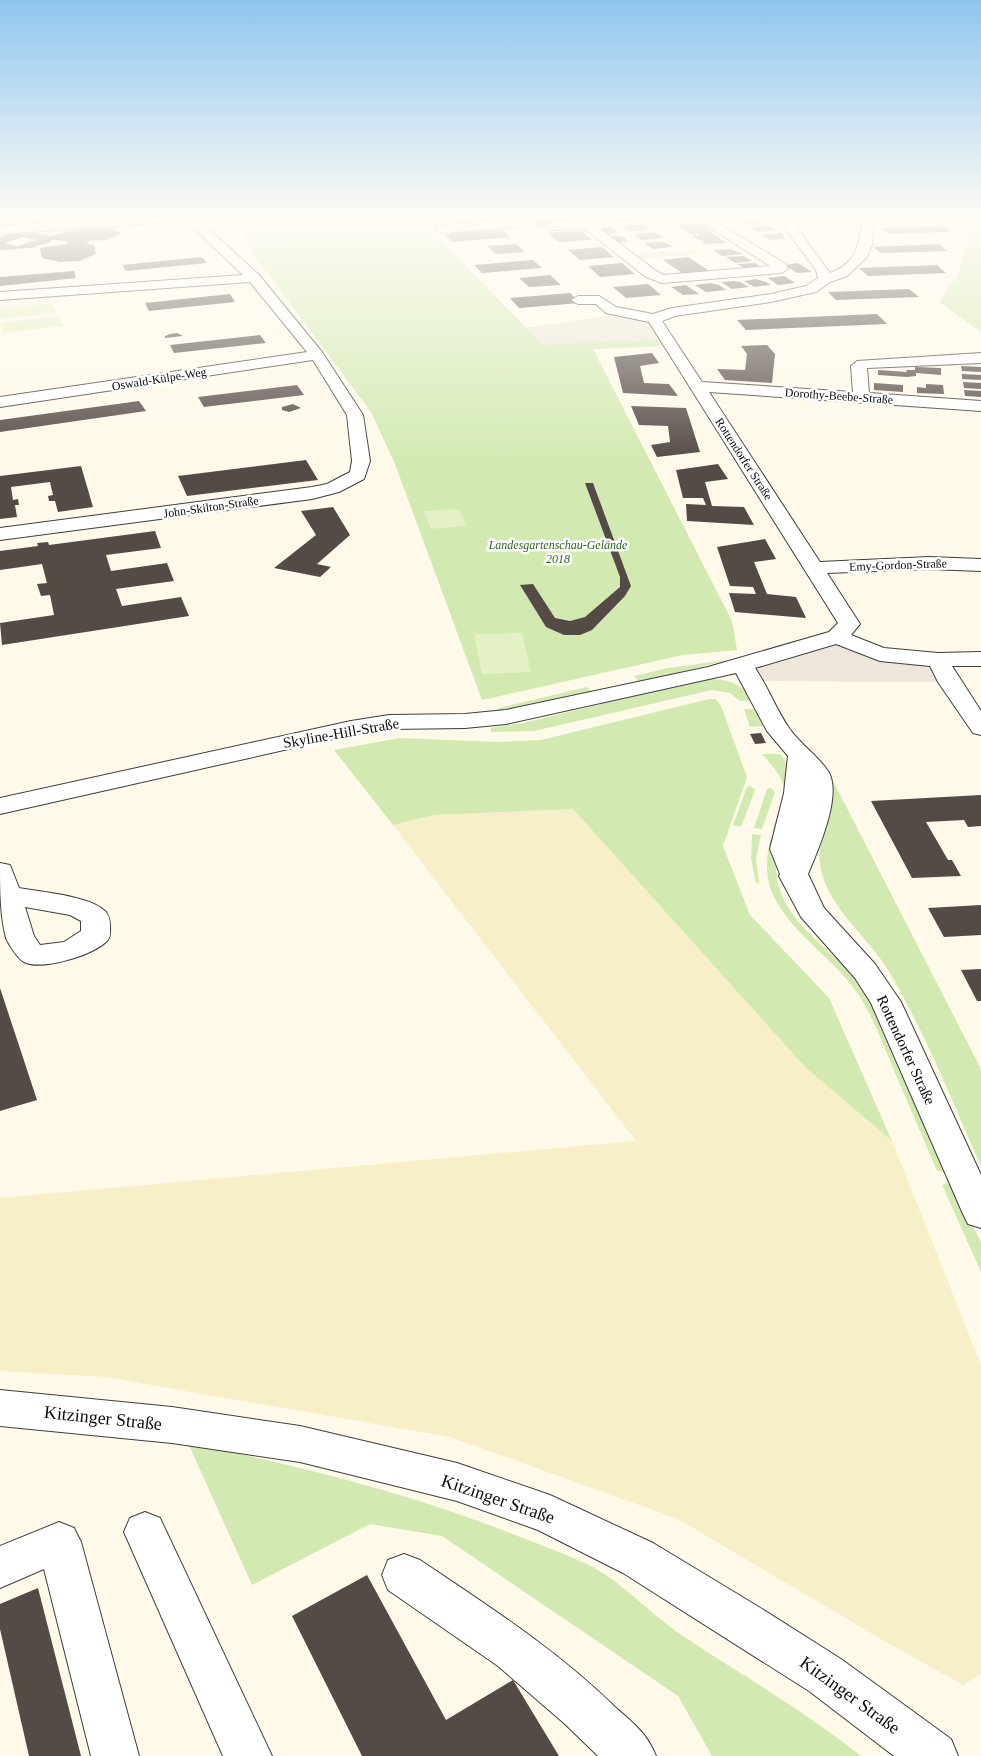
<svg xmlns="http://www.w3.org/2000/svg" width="981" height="1756" viewBox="0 0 981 1756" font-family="'Times New Roman',serif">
  <rect width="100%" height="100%" fill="#fff9e9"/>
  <polygon fill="#f6efc8" points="573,809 805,1067 892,1141 981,1365 981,1674 963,1685 881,1639 678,1519 450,1437 106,1377 0,1371 0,1198 636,1141 393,825 434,815"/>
  <g fill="#d2eab2">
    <polygon points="239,216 417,216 526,328 623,314 649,320 665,346 593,349 732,621 737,650 683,655 482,700 395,464 371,412 256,258 243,235 256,233"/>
    <polygon points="959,216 981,216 981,332 939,302 958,275 968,240"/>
    <polygon points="693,249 700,254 642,259 635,254"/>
    <polygon points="728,660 640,682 634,676 668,668"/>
    <path d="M 705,679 C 727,679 740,682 753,700 L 740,701 L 730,693 L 712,690 L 534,731 L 491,732 L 491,728 L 523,723 Z"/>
    <polygon points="587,687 593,693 511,710 495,711 499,708"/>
    <polygon points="709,699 716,699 721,706 747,777 723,846 750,915 829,998 892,1141 805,1067 573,809 434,815 393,825 334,750 400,738 497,742 541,740"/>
    <polygon points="744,709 756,709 763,726 750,727"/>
    <path d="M 762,754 L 780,754 C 806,783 791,801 780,833 L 772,832 C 785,788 794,790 762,754 Z"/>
    <path d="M 831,777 L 981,1069 L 981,1166 C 952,1101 925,1032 888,970 C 868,937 833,912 822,874 C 811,835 839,808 831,777 Z"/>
    <polygon points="751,786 755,790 741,827 733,825 747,787"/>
    <polygon points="771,788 775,792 762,829 754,828 767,789"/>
    <polygon points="752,834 761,835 756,858 759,883 756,883 751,859"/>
    <path d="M 771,837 L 780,840 C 779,849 776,858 776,866 C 776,928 849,954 874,1003 C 902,1057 923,1115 948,1171 L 937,1171 C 923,1138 909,1105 895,1073 C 884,1047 875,1021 860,997 C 835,958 792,936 772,893 C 765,875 766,855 771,837 Z"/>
    <polygon points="947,1183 954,1186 981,1243 981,1272 942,1185"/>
    <path d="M 188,1443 C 295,1465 402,1491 505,1531 C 533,1542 562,1552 589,1565 C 624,1583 652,1616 686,1638 C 745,1677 806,1712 861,1756 L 712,1756 L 678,1696 L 442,1536 L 370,1524 L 252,1585 Z"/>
  </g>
  <g fill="#e4f1c4">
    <polygon points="279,237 290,247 265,250 254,240"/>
    <polygon points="52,303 57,312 0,319 0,309"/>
    <polygon points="58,316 64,326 2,333 0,323"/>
    <polygon points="459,509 467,526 431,529 424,511"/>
    <polygon points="522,633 531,672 482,674 474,634"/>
  </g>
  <g fill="#eee7d9">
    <polygon points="623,315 648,320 660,340 541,345 527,328"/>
    <polygon points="837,637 880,654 938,660 949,682 753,681 742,665"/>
  </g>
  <g fill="#544b47" fill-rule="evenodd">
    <polygon points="487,216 495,223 465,225 458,218"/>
    <polygon points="563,216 573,225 540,227 530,219"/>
    <polygon points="629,216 637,221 620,223 612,218"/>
    <polygon points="759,219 765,222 745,224 739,220"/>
    <polygon points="696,223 706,228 726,243 706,244 700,241 709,240 698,240 692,235 700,235 698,233 690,234 685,231 696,230 685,230 678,225"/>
    <polygon points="627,225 642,225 650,230 630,231 622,226"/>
    <polygon points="769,226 777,230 757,232 750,228"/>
    <polygon points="944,226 952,232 888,234 881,228"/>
    <polygon points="611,227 618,233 607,234 600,228"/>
    <path d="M 104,228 L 120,232 L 120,235 L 105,240 L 87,241 L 88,244 L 94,245 L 96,254 L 79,261 L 60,262 L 42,258 L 40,248 L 67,244 L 67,241 L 58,240 L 50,240 L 51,242 L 31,248 L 0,250 L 0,237 L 10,234 L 36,233 L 49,236 L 76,230 ZM 23,237 L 36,240 L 18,246 L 5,243 Z"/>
    <polygon points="502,230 510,237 452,242 444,234"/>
    <polygon points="581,231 592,240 559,242 548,233"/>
    <polygon points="654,232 664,238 642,240 634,235"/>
    <polygon points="781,233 785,238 770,240 761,235"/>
    <polygon points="611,236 622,236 629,242 618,242"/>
    <polygon points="665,242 673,247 653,249 645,243"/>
    <polygon points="516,244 525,252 496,254 487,246"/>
    <polygon points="939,244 947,251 881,253 873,247"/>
    <polygon points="602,247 614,257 580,260 568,250"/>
    <polygon points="731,249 743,254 722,256 713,250"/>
    <polygon points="743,256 752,261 735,263 726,257"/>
    <polygon points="202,257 207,263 126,271 122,265"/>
    <polygon points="688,257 711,272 685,275 663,260"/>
    <polygon points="533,260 542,268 482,273 474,265"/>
    <polygon points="622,263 635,274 600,277 588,266"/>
    <polygon points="755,263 762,268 745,269 737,264"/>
    <polygon points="798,263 812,272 797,273 784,265"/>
    <polygon points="937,265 946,273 868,276 859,268"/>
    <polygon points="74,271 76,278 0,286 0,277"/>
    <polygon points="550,275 561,285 529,287 519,278"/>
    <polygon points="784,276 795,283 778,285 768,278"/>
    <polygon points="756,279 766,282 771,285 754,287 744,281"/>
    <polygon points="734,281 740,282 749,287 732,289 721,282"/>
    <polygon points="711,283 719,285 726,290 706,292 695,285"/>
    <polygon points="648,284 661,295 626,298 613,287"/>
    <polygon points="686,285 699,294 683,295 671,287"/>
    <polygon points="909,289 919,297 836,300 828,292"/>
    <polygon points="570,293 580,303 519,308 510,298"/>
    <polygon points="230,294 235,302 149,311 145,303"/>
    <polygon points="877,314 887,324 746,330 737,320"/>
    <polygon points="177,333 183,336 165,338 165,336 170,334"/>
    <polygon points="260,335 266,343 174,353 170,345"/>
    <polygon points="767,345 775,354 772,383 725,380 717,369 745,370 747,354 741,346"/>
    <polygon points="652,353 659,363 640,366 644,383 669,384 678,396 623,393 614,357"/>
    <polygon points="961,366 981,367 981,372 962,371"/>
    <polygon points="915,367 941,368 941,375 916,373 916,376 907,377 878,375 878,370 907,372 906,370 915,370"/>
    <polygon points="962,374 981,375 981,380 962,379"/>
    <polygon points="963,382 981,383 981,389 964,388"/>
    <polygon points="874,383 903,385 903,392 874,390"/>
    <polygon points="926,384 943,385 944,394 917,393 917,387 926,388"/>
    <polygon points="297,385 304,395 204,407 198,397"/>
    <polygon points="964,390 981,391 981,397 965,396"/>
    <polygon points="139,401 146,411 0,432 0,420"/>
    <polygon points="293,404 301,408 289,412 282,410 282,407"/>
    <polygon points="631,406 686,408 700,452 657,457 651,445 670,442 668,426 639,425"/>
    <polygon points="306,460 318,480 187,496 178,476"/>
    <polygon points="718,464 728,479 705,482 712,506 744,507 754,525 687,521 686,504 706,505 703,498 683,498 676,470"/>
    <polygon points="81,466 93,507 58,512 55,501 49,501 48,496 53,495 50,482 11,487 13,500 18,499 19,505 15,505 17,517 0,519 0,476"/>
    <polygon points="585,483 593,483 631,586 625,596 592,630 580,635 564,635 546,627 520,585 533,584 555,618 570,621 585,617 620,587 620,577"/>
    <polygon points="333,507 350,535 317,564 331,567 320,577 274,568 316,535 301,511"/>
    <polygon points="155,531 161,548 106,555 111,571 167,563 174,581 116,589 122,606 181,597 189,616 2,645 0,623 54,615 50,595 41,596 37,584 47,583 42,564 0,570 0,551 38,546 37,543 48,542 49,545"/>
    <polygon points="765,539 776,559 754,562 767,594 796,597 806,618 735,612 729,593 756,594 753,587 730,586 717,547"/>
    <polygon points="761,733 766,743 755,744 750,734"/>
    <polygon points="981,795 981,826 968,827 964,820 926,822 948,860 952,860 961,876 912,878 871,801"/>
    <polygon points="981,905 981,935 944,937 928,908"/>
    <polygon points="981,969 981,1001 977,1001 961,970"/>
    <polygon points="0,988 37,1100 0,1111"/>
    <polygon points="367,1575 446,1720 513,1680 559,1756 362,1756 292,1616"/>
    <polygon points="38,1588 81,1756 29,1756 0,1629 0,1604"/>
  </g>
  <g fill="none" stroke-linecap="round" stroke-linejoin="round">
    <g stroke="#3e3e3e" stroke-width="2">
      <g id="minor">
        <polygon points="153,216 212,216 210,219 199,220 259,275 322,352 363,415 370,461 364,479 339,492 312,499 0,540 0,528 312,487 327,484 350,472 352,461 347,415 313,360 0,407 0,397 307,352 250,282 0,300 0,292 243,275 186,221 0,234 0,226"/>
        <polygon points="570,216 583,216 656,271 664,275 770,266 692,216 706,216 786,264 788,269 781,273 662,283 646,277 585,229 552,230 546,226 552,222 576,222"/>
        <path d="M 776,216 L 788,216 L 830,273 C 858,263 860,241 863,216 L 875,216 L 872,245 L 867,257 L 847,276 L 830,282 L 816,292 L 771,302 L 675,316 L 662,321 L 702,382 L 853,392 L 851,366 L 857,361 L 981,353 L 981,363 L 867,368 L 869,393 L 981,401 L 981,411 L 709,392 L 820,562 L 929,557 L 981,559 L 981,571 L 929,569 L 827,573 L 860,624 L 851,635 L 884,648 L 938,653 L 981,652 L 981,666 L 952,666 L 981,711 L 981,735 L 973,733 L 938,682 L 930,666 L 880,661 L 836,644 L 755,668 C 768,687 776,709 789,728 C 800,744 817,755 828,771 C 843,794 818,850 808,874 L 824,908 L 875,964 L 901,1002 L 981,1175 L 981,1228 L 968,1224 L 963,1214 L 871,1003 L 855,978 L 801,917 L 779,876 L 780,874 L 770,849 L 784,793 L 788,756 L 767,731 L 736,673 L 506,724 L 465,728 L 389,729 L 351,735 L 0,814 L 0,798 L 351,721 L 389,715 L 465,714 L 506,710 L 708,667 L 829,632 L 838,623 L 649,322 L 606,313 L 596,304 L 578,304 L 571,300 L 578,296 L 599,296 L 616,307 L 653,314 L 672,308 L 771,294 L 806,286 L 818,278 L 816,270 Z"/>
        <polygon points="514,220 520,224 518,227 441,233 435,229 441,225"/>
        <path d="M 0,863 L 10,865 L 19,888 C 40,892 92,896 106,912 C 110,917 110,922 110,927 C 110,932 111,937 107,941 C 93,955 43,971 24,962 C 18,959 9,945 6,938 C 0,916 0,887 0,863 ZM 25,907 L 70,915 L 81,921 L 81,931 L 64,942 L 40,945 L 34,936 Z"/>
        <polygon points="0,1390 172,1407 300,1426 457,1463 550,1495 653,1543 754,1604 841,1659 951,1739 958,1756 894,1756 809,1691 623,1573 538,1530 457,1501 300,1462 172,1443 0,1426"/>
        <polygon points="145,1512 160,1518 272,1756 223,1756 124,1532 130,1518"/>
        <polygon points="59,1522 74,1528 81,1542 139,1756 91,1756 44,1569 0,1588 0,1546"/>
        <path d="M 404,1554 L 420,1560 C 488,1606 556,1649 615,1707 C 633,1723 647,1733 656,1756 L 598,1756 L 565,1724 L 498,1666 L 388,1590 L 382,1575 L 388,1560 Z"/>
      </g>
    </g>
    <use href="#minor" fill="#fff" fill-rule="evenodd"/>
  </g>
  <linearGradient id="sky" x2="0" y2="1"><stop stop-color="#8fc6ef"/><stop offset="0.47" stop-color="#fffcf5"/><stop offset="1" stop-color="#fffcf5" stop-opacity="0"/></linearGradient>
  <rect width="981" height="462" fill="url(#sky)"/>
  <g text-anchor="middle" stroke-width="5" stroke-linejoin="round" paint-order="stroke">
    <g font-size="12" fill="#0b0b0b" stroke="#fff">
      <text transform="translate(159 379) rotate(-9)" y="4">Oswald-Külpe-Weg</text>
      <text transform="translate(839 396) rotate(4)" y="4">Dorothy-Beebe-Straße</text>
      <text transform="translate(744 459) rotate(57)" y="4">Rottendorfer Straße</text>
      <text transform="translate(211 507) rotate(-8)" y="4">John-Skilton-Straße</text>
      <text transform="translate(898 565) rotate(-2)" y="4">Emy-Gordon-Straße</text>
    </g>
    <g font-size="12" font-style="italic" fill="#2d6519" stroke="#fff">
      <text x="558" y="549">Landesgartenschau-Gelände<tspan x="558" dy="14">2018</tspan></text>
    </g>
    <g font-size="15" fill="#0b0b0b" stroke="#fff">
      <text transform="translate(341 733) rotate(-10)" y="5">Skyline-Hill-Straße</text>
      <text transform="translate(906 1050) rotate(65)" y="5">Rottendorfer Straße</text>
    </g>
    <g font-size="18" fill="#0b0b0b" stroke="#fff">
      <text transform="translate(103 1418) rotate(6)" y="6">Kitzinger Straße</text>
      <text transform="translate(498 1499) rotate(19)" y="6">Kitzinger Straße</text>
      <text transform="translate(850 1695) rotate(36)" y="6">Kitzinger Straße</text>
    </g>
  </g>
</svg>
